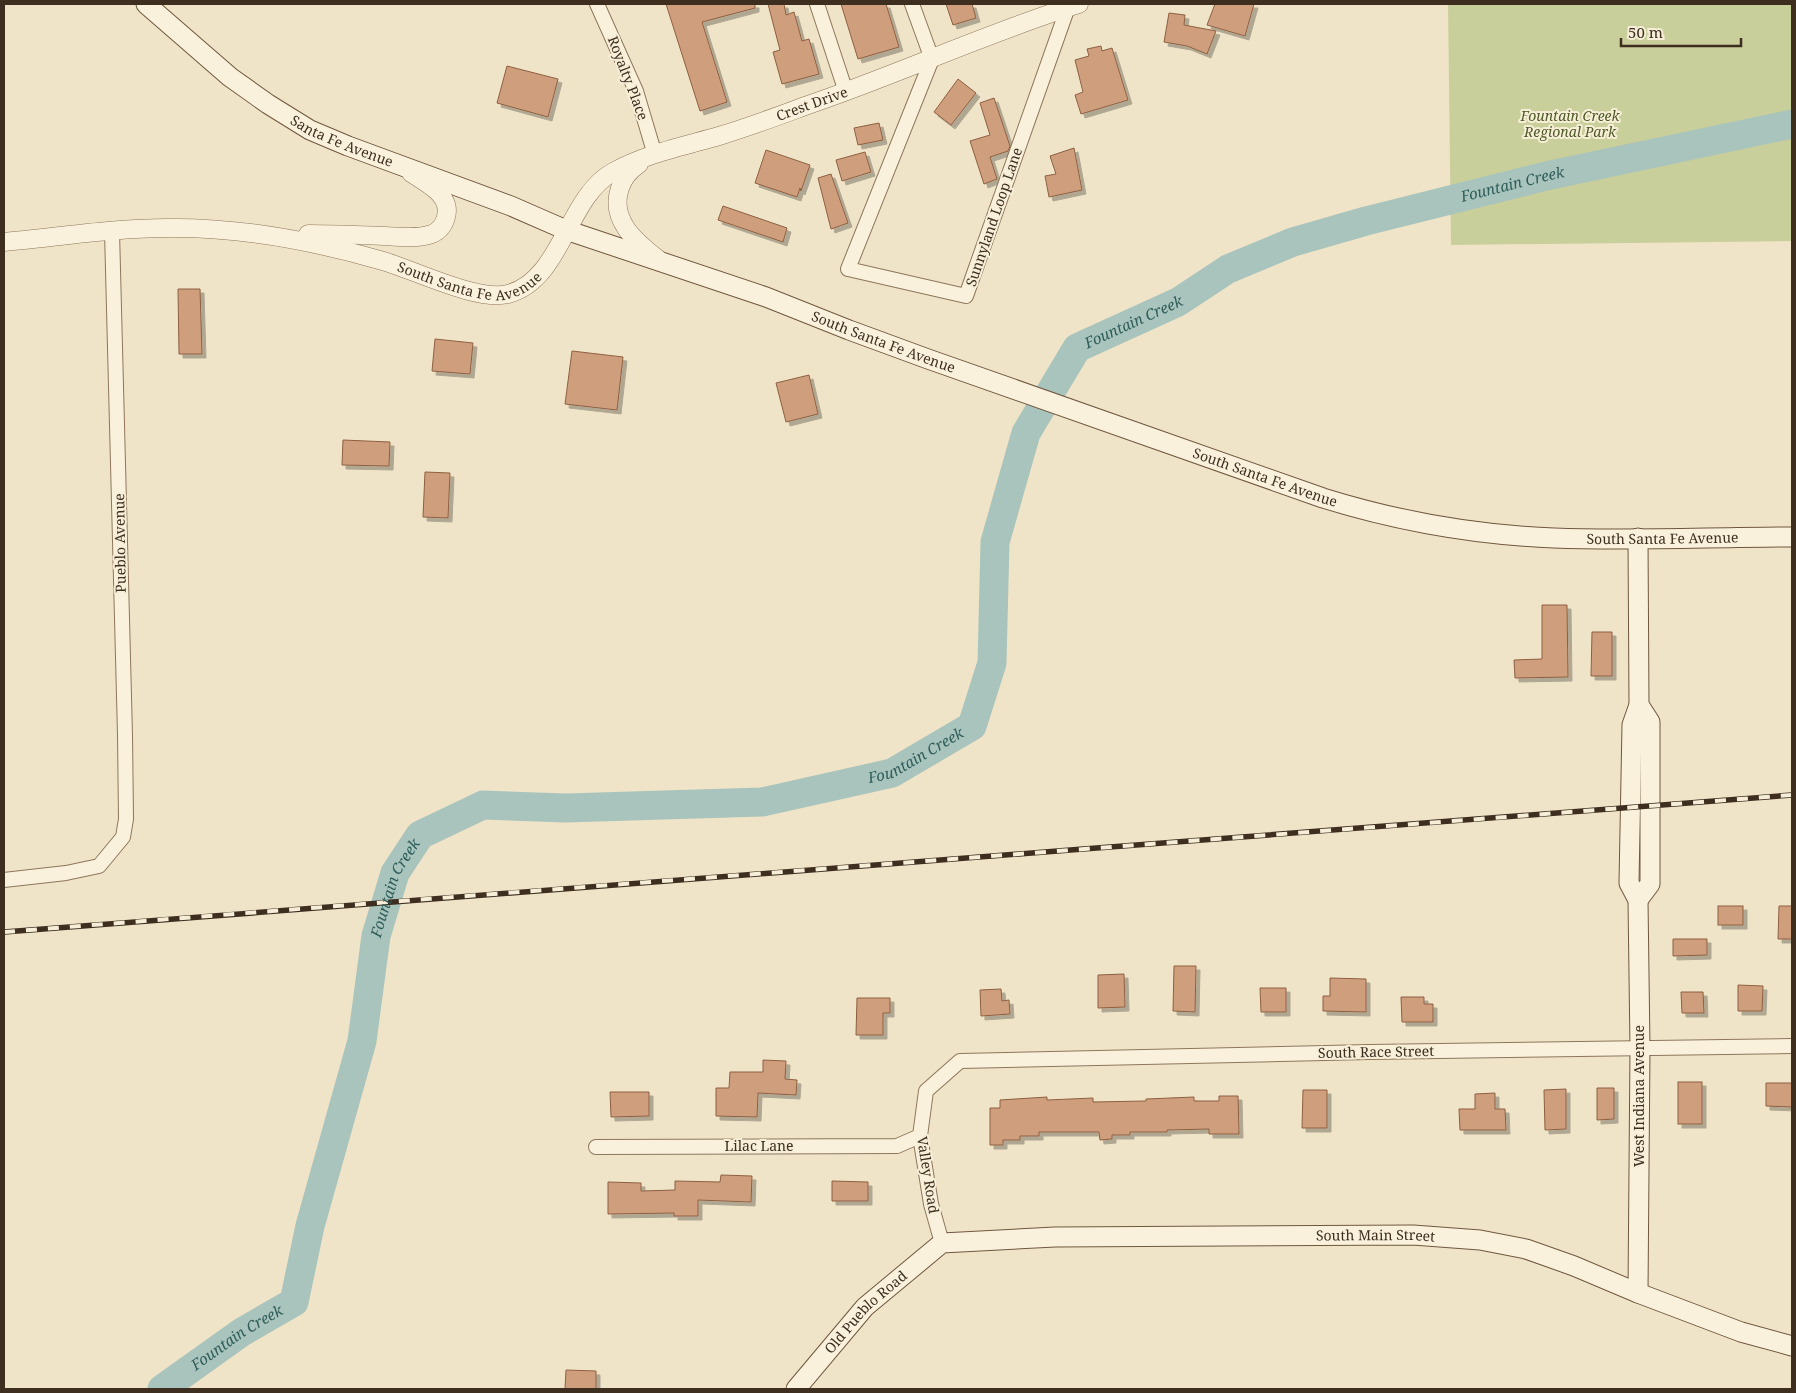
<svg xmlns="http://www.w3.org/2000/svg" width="1796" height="1393" viewBox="0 0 1796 1393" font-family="'Noto Serif',serif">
  <defs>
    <filter id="shadow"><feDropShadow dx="4" dy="4" stdDeviation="0" flood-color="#0004"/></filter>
  </defs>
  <rect width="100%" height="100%" fill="#f0e4c8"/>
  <polygon fill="#c9cf9b" points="1448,4 1792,4 1792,241 1451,245"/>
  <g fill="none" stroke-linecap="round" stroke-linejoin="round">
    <path stroke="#a9c4bc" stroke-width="29" id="s1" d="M 162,1389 L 242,1332 L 294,1302 L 310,1226 L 362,1041 L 376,936 L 395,873 L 420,835 L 483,805 L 566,808 L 762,802 L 892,773 L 972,726 L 992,663 L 995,542 L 1026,433 L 1077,348 L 1178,302 L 1228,269 L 1293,242 L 1366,221 L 1546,176 L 1792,124"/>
  </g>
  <g fill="#cf9f7d" stroke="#8d5f41" filter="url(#shadow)">
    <polygon points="666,4 755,4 755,8 702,22 727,102 700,111"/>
    <polygon points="768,4 784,4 786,15 794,12 802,41 809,39 819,74 782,84 773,52 780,50"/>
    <polygon points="841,4 886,4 899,47 858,59"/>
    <polygon points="946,4 972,4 976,18 953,25"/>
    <polygon points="1215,4 1254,4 1245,36 1207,25"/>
    <polygon points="1169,13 1185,15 1184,25 1216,31 1207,54 1187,46 1164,42"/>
    <polygon points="1101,46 1102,51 1112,48 1128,100 1081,114 1075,95 1083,92 1075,60 1089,56 1087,49"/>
    <polygon points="507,66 558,79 548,117 497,103"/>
    <polygon points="958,79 976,93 951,125 934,112"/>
    <polygon points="994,98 1010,146 1008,151 990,157 997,179 984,184 970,141 990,135 980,103"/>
    <polygon points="879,123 883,140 858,145 854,128"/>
    <polygon points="1074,148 1082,190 1049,197 1045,176 1056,174 1050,156"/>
    <polygon points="766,150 810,165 801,191 800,188 797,197 755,183"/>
    <polygon points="865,152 871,172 842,181 836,160"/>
    <polygon points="831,174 848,223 831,229 818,178"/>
    <polygon points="723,206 787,228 783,242 718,220"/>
    <polygon points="178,289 200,289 202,354 179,354"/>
    <polygon points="435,339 473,343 470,374 432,371"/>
    <polygon points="572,351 623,357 617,410 565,404"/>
    <polygon points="809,375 818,414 786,422 776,383"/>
    <polygon points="343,440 390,442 389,466 342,465"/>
    <polygon points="425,472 450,473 448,518 423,517"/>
    <polygon points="1542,605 1567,605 1568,677 1515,678 1514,660 1542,659"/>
    <polygon points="1592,632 1612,632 1612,676 1591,676"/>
    <rect x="1718" y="906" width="25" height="19"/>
    <polygon points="1779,906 1792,906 1792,939 1778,939"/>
    <polygon points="1673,939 1707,939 1707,955 1673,956"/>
    <polygon points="1174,966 1196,966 1195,1012 1173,1011"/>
    <polygon points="1124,974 1125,1007 1098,1008 1098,975"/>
    <polygon points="1330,978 1366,979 1366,1012 1323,1011 1323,996 1330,996"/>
    <polygon points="1738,985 1763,986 1762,1011 1738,1011"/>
    <polygon points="1260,988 1286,988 1286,1012 1261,1012"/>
    <polygon points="1001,989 1002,1001 1009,1000 1010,1014 981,1016 980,990"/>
    <polygon points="1681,992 1703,992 1704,1013 1682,1013"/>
    <polygon points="1401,997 1424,997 1424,1004 1433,1004 1433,1022 1402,1022"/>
    <polygon points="857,998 890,998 890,1013 883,1013 883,1035 856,1035"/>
    <polygon points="763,1060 786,1061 785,1079 797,1080 796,1095 758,1093 757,1117 716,1116 716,1088 729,1088 730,1072 763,1072"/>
    <rect x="1678" y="1082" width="24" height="42"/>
    <polygon points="1766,1083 1792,1083 1792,1107 1766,1106"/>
    <polygon points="1597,1088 1614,1088 1614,1119 1597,1120"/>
    <polygon points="1566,1089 1566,1129 1545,1130 1544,1090"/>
    <polygon points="1303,1090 1327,1090 1327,1128 1302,1128"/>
    <polygon points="610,1092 649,1092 649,1116 611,1117"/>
    <polygon points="1495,1093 1495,1109 1505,1109 1506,1130 1460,1130 1459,1109 1475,1109 1475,1094"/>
    <polygon points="1219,1096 1238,1096 1239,1134 1209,1134 1209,1129 1167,1130 1167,1132 1130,1132 1130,1135 1112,1135 1112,1139 1100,1140 1099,1132 1039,1132 1039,1136 1020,1136 1020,1140 1003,1140 1003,1145 990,1145 990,1108 1000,1108 1000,1100 1047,1097 1047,1100 1093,1098 1093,1102 1146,1101 1146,1099 1194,1097 1194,1101 1219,1101"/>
    <polygon points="721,1175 752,1176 751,1202 698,1200 698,1216 674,1216 674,1213 608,1214 608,1182 641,1183 641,1191 675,1190 675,1181 720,1182"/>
    <polygon points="832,1181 868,1182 868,1201 832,1201"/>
    <polygon points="566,1370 596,1371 596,1389 565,1389"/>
  </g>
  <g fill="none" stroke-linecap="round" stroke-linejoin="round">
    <g stroke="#8d765c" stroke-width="16">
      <g id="minor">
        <polyline points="597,4 636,91 655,155"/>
        <polyline points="817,4 846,92"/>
        <polyline points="912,4 932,59 848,269 966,296 1068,7 1066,4"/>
        <polyline points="4,880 66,873 99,866 123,837 126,819 125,735 112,231"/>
        <polyline points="596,1147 897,1146 920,1136"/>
        <polyline points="942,1243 931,1204 920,1136 926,1091 960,1061 1369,1052 1792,1046"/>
      </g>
    </g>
    <g stroke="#8d765c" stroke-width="19">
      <g id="tertiary">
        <path d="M 639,164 C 629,171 624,177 620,188 C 609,220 636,242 658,259"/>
        <path d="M 308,234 C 334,234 360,235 385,236 C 399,237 418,239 432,234 C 439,231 444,225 446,217 C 452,195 426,183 411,173"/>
        <path id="s2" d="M 4,242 C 58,237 114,228 168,228 C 242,227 313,241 383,261 C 414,270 478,302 508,294 C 562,280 567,197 613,172 C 645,154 684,146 719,136 C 749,127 778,116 808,105 C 899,74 987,33 1079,4"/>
      </g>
    </g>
    <g stroke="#6f573f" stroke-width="21">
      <g id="secondary">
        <path id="s3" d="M 146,4 L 230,77 L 268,104 L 310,130 L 348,146 L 511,206 L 566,230 L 766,297 L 849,330 L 928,359 L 1323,498 C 1397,521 1477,535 1554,538 C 1633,541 1713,537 1792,537"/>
        <polyline points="1638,538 1639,705 1632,725 1629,883 1638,900 1640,1048 1638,1293"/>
        <polyline points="1638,900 1650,884 1650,722 1639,705"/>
        <path id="s4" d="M 796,1389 L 865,1307 L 942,1243 L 1055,1237 L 1413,1235 L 1480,1240 L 1526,1249 L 1574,1266 L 1638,1293 L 1741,1332 L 1792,1346"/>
      </g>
    </g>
    <use href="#minor" stroke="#faf1dc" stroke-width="14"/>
    <use href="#tertiary" stroke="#faf1dc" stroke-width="18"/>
    <use href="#secondary" stroke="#faf1dc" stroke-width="19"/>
    <g stroke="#3d2e20" stroke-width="5.5">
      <path id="rail" d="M 4,932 C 600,885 1196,841 1792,795"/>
    </g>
    <use href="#rail" stroke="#f7eed8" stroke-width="4" stroke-dasharray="11" stroke-linecap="butt"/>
  </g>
  <g text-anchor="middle" stroke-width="4" stroke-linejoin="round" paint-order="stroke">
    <g font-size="14" fill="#3d2e20" stroke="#f7eed8">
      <text transform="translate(628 78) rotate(69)" y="5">Royalty Place</text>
      <text dy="5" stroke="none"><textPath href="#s2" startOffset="889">Crest Drive</textPath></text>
      <text dy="5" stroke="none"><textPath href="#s3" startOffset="241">Santa Fe Avenue</textPath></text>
      <text transform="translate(994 217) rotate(-71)" y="5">Sunnyland Loop Lane</text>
      <text dy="5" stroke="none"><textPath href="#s2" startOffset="475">South Santa Fe Avenue</textPath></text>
      <text dy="5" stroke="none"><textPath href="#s3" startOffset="819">South Santa Fe Avenue</textPath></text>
      <text dy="5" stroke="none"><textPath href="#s3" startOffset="1224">South Santa Fe Avenue</textPath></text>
      <text dy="5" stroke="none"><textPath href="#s3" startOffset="1629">South Santa Fe Avenue</textPath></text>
      <text transform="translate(120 543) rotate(-91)" y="5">Pueblo Avenue</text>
      <text transform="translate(1376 1052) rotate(-1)" y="5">South Race Street</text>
      <text transform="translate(1639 1096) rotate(-90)" y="5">West Indiana Avenue</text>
      <text x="759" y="1151">Lilac Lane</text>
      <text transform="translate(928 1175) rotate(81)" y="5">Valley Road</text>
      <text dy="5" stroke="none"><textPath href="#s4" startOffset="641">South Main Street</textPath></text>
      <text dy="5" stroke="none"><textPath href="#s4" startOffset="104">Old Pueblo Road</textPath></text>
    </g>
    <g font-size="14" font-style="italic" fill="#4d5a26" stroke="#f7eed8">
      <text x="1570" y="121">Fountain Creek<tspan x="1570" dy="16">Regional Park</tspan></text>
    </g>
    <g font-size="15" font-style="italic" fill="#2f5d5a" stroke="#f7eed8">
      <text dy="5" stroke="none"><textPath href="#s1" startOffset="2088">Fountain Creek</textPath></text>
      <text dy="5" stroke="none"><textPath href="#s1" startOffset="1682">Fountain Creek</textPath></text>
      <text dy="5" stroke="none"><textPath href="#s1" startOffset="1156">Fountain Creek</textPath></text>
      <text dy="5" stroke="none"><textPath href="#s1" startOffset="586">Fountain Creek</textPath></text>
      <text dy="5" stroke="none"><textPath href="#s1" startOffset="91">Fountain Creek</textPath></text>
    </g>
  </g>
  <rect width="1796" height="1393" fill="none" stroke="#3d2e20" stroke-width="10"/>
  <path d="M1621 38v8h120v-8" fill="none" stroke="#3d2e20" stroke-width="2.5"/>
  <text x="1628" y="38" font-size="15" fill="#3d2e20" stroke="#f7eed8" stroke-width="4" paint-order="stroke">50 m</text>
</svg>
